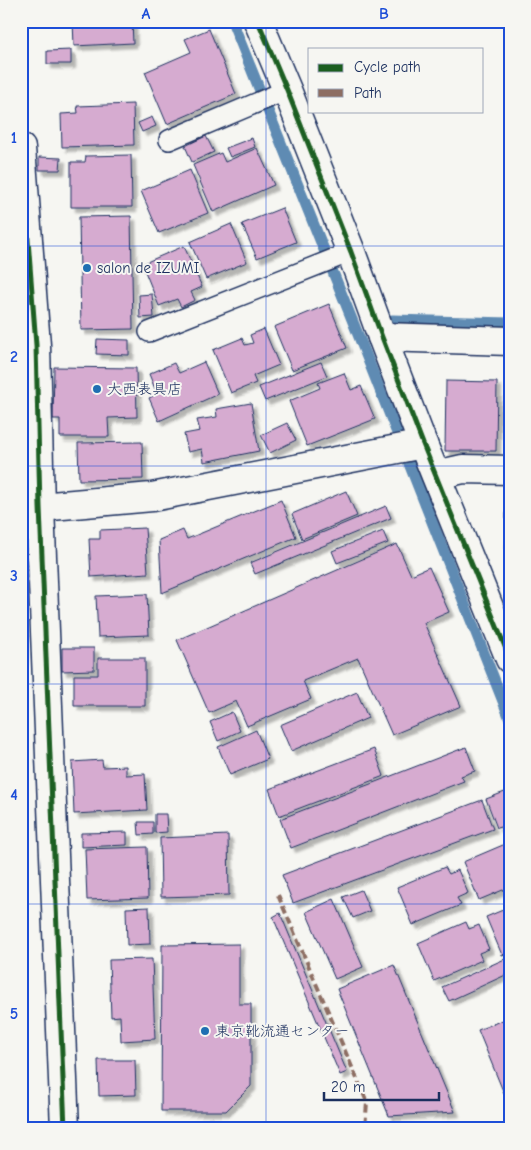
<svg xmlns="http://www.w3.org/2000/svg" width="531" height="1150" viewBox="0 0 531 1150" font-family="'Comic Neue','Klee One',sans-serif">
  <defs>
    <filter id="shadow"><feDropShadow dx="4.5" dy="4.5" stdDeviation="1" flood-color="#0004"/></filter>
  </defs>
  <rect width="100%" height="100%" fill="#f6f6f2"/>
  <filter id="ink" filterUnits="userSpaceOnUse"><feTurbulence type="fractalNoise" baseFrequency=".02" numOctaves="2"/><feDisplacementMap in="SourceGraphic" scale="10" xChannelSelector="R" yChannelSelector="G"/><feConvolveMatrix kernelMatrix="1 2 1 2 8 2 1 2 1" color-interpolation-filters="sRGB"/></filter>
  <g filter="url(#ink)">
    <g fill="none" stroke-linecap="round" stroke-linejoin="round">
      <g stroke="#5f8bb3" stroke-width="11">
        <polyline points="232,21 357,332 510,719"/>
        <polyline points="392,320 510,323"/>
      </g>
    </g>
    <g fill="#d6abd0" stroke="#1b2f5e" filter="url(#shadow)">
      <polygon points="73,21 132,21 133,43 74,46"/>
      <polygon points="209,29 236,94 167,124 145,72 191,52 185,39"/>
      <polygon points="71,50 71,64 47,64 47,51"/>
      <polygon points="133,104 134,145 62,147 61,114 78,113 77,106"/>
      <polygon points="152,117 156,126 142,132 138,123"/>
      <polygon points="206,136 214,152 192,162 185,146"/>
      <polygon points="252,138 255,147 230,157 226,148"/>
      <polygon points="257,148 274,185 213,212 193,165 221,153 225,162"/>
      <polygon points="131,155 132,207 71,207 71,162 85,162 86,156"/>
      <polygon points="39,157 61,158 60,170 39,170"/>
      <polygon points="190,170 208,213 159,233 141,191"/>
      <polygon points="282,208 296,242 257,258 242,224"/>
      <polygon points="131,216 133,329 81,330 79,217"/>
      <polygon points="231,224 247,262 206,279 190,242"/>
      <polygon points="184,246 202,287 191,292 195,300 181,307 177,299 159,306 142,264"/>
      <polygon points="152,294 154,317 140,318 139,295"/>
      <polygon points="329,304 347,348 292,370 274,327"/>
      <polygon points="264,329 279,365 253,376 256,383 231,393 213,350 242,338 245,345 253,343 250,335"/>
      <polygon points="97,339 129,340 129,355 96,354"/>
      <polygon points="204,362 218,394 159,421 149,398 157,394 149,374 174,363 179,373"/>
      <polygon points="321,362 327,376 265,401 259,387"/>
      <polygon points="54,367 136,368 137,417 108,418 109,437 60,437 60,419 53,419"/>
      <polygon points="344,373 351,390 361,386 375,419 307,446 289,401 320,388 318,383"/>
      <polygon points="446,381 497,382 496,451 445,451"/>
      <polygon points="251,403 259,451 204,462 202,449 188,452 184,434 200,431 197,420 217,417 216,409"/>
      <polygon points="287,423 296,440 270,453 261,435"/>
      <polygon points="142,442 143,479 79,480 78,443"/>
      <polygon points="346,491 357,516 302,539 292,514"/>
      <polygon points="281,500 296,537 162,593 159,540 183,530 187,539"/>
      <polygon points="386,506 391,518 255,574 250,563"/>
      <polygon points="506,513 510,513 510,564 505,563"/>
      <polygon points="145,528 148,573 91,577 89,539 100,539 100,530"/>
      <polygon points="383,531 388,543 337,563 332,551"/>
      <polygon points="397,544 411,575 429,567 449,612 424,623 461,706 392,735 358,658 303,681 311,699 247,726 236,701 209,713 177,640"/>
      <polygon points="147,594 149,635 98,637 96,596"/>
      <polygon points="62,648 94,648 94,670 62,671"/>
      <polygon points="98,658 145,658 145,706 74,706 74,675 98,675"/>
      <polygon points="357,692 368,718 291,751 280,725"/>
      <polygon points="232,712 240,731 218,741 210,722"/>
      <polygon points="256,730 268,759 230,775 218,747"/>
      <polygon points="466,747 475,771 461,776 464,781 291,848 280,819"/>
      <polygon points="374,749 384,776 279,816 269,789"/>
      <polygon points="102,760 103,767 126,766 126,775 145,774 147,810 74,814 72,762"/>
      <polygon points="510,790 510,824 497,828 486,799"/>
      <polygon points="482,800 493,829 293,903 282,875"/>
      <polygon points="155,814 166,814 167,832 155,833"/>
      <polygon points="138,822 153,822 153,834 139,835"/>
      <polygon points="127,832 127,845 81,847 81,833"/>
      <polygon points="228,835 229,895 161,897 160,838"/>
      <polygon points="510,842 510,887 479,900 463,862"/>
      <polygon points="147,847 148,898 87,900 85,849"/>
      <polygon points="445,867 449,874 458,870 468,893 457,898 461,905 413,925 397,887"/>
      <polygon points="361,890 370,911 353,918 343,897"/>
      <polygon points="334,899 363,967 335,979 306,912"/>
      <polygon points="149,907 150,944 127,945 126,908"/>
      <polygon points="510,907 510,952 502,955 486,917"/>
      <polygon points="280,913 347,1072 340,1075 273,917"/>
      <polygon points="466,922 469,929 479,925 489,949 479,953 482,960 434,981 418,943"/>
      <polygon points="239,944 239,1004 251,1004 251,1086 226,1111 161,1111 162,945"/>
      <polygon points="507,958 510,964 510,973 449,1001 442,987"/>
      <polygon points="152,959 155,1039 121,1041 120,1016 111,1017 109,960"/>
      <polygon points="394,965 455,1112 389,1116 337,989"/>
      <polygon points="510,1017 510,1108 478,1030"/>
      <polygon points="98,1060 135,1060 136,1095 99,1096"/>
    </g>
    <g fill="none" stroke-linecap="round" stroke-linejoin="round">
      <g stroke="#1b2f5e" stroke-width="22">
        <g id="lane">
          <polyline points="169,140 287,90"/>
          <polyline points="149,332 351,252"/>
        </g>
      </g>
      <g stroke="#1b2f5e" stroke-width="31">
        <g id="street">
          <polyline points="258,21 287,90 351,252 382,337 423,444 510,659"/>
          <polyline points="21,148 36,345 40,507 65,1129"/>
          <polyline points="382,337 510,341"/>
          <polyline points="436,475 463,469 510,470"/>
          <polyline points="40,507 152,497 423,444"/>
        </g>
      </g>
      <use href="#lane" stroke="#f6f6f2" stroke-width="19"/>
      <use href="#street" stroke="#f6f6f2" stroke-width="28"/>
      <polyline stroke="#8d6e63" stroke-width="4" stroke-dasharray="8 4" stroke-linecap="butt" points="278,895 367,1102 365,1129"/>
      <g stroke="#f6f6f2" stroke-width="8">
        <g id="cycleway">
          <polyline points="258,21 287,90 351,252 382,337 423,444 510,659"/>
          <polyline points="21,148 36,345 40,507 65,1129"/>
        </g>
      </g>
      <use href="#cycleway" stroke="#1b5e20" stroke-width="5"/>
    </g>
  </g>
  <path fill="none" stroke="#1d4ed8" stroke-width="1" stroke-opacity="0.55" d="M 266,21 L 266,1129M 21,246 L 510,246M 21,466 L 510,466M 21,684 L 510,684M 21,904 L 510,904"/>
  <g fill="#1f6fb2" stroke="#f6f6f2" stroke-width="2">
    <circle cx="87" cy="268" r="5"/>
    <circle cx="97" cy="389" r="5"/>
    <circle cx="205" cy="1031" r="5"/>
  </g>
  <g text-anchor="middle" stroke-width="4" stroke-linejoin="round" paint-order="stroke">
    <g font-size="15" fill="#1b2f5e" stroke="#f6f6f2" text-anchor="start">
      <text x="97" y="273">salon de IZUMI</text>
      <text x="107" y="394">大西表具店</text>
      <text x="215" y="1036">東京靴流通センター</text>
    </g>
  </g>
  <rect width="531" height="1150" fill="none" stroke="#f6f6f2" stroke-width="55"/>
  <rect x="308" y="48" width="175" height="65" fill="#f6f6f2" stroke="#9ea6b7"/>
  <rect x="318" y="64" width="25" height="8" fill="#1b5e20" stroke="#9ea6b7"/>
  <text x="354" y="72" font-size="15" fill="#1b2f5e">Cycle path</text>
  <rect x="318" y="89" width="25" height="8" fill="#8d6e63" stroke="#9ea6b7"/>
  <text x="354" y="98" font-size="15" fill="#1b2f5e">Path</text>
  <path d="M324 1092v8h115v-8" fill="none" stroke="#1b2f5e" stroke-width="2.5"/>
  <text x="331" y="1092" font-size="15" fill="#1b2f5e" stroke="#f6f6f2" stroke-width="4" paint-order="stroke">20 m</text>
  <rect x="28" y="28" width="476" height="1094" fill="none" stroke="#1d4ed8" stroke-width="2"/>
  <g font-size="16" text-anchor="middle" font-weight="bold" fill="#1d4ed8">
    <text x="146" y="19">A</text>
    <text x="384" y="19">B</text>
    <text x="14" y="143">1</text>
    <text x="14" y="362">2</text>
    <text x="14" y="581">3</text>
    <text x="14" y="800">4</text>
    <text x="14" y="1019">5</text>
  </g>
</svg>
